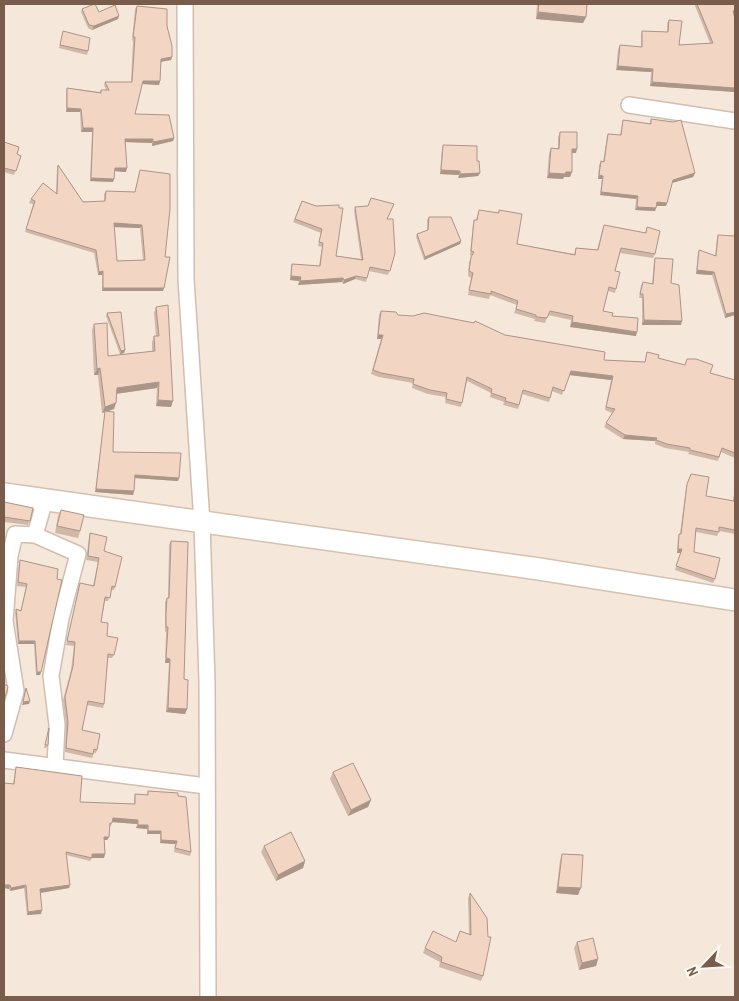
<svg xmlns="http://www.w3.org/2000/svg" width="739" height="1001" viewBox="0 0 739 1001" font-family="'Archivo Narrow',sans-serif">
  <rect width="100%" height="100%" fill="#fdf6ec"/>
  <rect fill="#f5e8da" x="4" y="4" width="731" height="993"/>
  <g fill="none" stroke-linecap="round" stroke-linejoin="round">
    <g stroke="#d1beb0" stroke-width="18">
      <g id="street">
        <polyline points="185,4 186,279 202,523 207,682 208,997"/>
        <polyline points="629,105 735,121"/>
        <polyline points="35,535 78,554 61,618 51,676 57,725 55,766"/>
        <polyline points="4,734 16,691 5,621 10,556 15,534 35,535 45,500"/>
        <polyline points="4,760 206,786"/>
      </g>
    </g>
    <g stroke="#d6c0b0" stroke-width="24">
      <polyline id="secondary" points="4,494 539,569 735,600"/>
    </g>
    <use href="#street" stroke="#fff" stroke-width="15"/>
    <use href="#secondary" stroke="#fff" stroke-width="21"/>
  </g>
  <g fill="#d1b7a8" fill-rule="evenodd">
    <polygon points="537,4 587,4 586,17 583,23 536,19"/>
    <polygon points="695,4 735,4 735,14 734,14 735,92 650,86 651,72 616,70 618,49 620,45 641,47 641,35 642,31 667,32 667,23 669,20 679,45 710,43 695,6"/>
    <polygon points="137,6 167,26 172,57 171,60 161,62 160,81 159,85 142,84 135,114 174,138 173,141 152,146 152,143 125,142 126,172 115,171 113,182 90,181 92,132 81,132 80,112 66,112 66,92 67,88 100,92 101,90 106,90 104,85 105,82 131,82 133,40 132,41 135,9"/>
    <polygon points="82,9 99,12 119,16 118,19 92,30 88,28 81,12"/>
    <polygon points="63,31 88,51 87,55 59,48"/>
    <polygon points="651,119 695,173 693,177 672,183 666,206 656,206 655,211 635,210 636,199 600,195 602,179 598,179 599,165 601,161 603,162 607,137 608,134 620,135 623,120 650,124"/>
    <polygon points="560,132 576,153 572,153 570,177 564,177 563,179 547,178 549,153 551,148 558,149 558,137"/>
    <polygon points="4,142 17,154 21,156 14,175 4,172"/>
    <polygon points="443,145 477,161 480,173 478,176 458,178 459,175 440,174 442,149"/>
    <path d="M 58,165 L 83,202 L 104,201 L 104,194 L 106,191 L 135,192 L 140,170 L 165,257 L 163,291 L 102,291 L 102,275 L 98,275 L 94,253 L 25,232 L 33,204 L 29,203 L 31,199 L 56,193 L 57,169 ZM 114,227 L 140,228 L 143,260 L 117,261 Z"/>
    <polygon points="302,201 316,206 336,256 361,259 354,211 355,207 388,219 395,253 388,275 369,271 366,282 355,279 343,284 342,282 298,285 299,281 290,280 291,267 292,264 319,266 322,247 318,246 321,233 293,222"/>
    <polygon points="479,210 498,213 499,210 517,244 574,254 576,248 597,250 604,225 645,233 647,227 655,254 653,258 620,253 615,271 616,289 615,293 608,291 603,311 612,316 636,336 570,327 571,320 548,315 545,323 534,321 535,319 514,313 517,305 490,295 489,299 468,295 471,278 468,276 469,262 472,256 470,255 473,224 474,220 476,220"/>
    <polygon points="429,217 461,241 460,244 424,260 416,237 417,234 427,231 427,220"/>
    <polygon points="718,235 735,315 725,318 712,275 696,274 698,253 699,250 715,256 717,238"/>
    <polygon points="655,258 671,283 681,325 642,325 642,298 639,298 641,286 643,282 652,284 654,262"/>
    <polygon points="156,307 171,407 156,406 157,388 116,394 114,409 108,411 113,452 179,478 178,481 135,478 134,491 133,495 95,492 105,412 102,413 98,375 94,375 92,330 94,324 108,356 152,352 152,342 154,336 156,336 154,313"/>
    <polygon points="381,311 398,315 505,335 604,360 645,362 647,352 658,358 735,380 735,458 721,452 718,461 688,454 689,452 665,448 655,444 655,441 623,439 604,427 606,423 612,413 605,410 611,380 569,375 562,395 552,391 549,402 522,394 518,409 503,405 504,402 490,397 491,393 467,381 461,407 445,403 446,397 428,394 412,388 413,383 379,377 371,374 381,339 377,339 379,315"/>
    <polygon points="107,313 125,350 124,353 120,354 106,316"/>
    <polygon points="691,474 706,496 733,501 735,487 735,534 719,531 717,536 696,532 694,552 715,579 713,583 675,570 681,553 677,553 678,538 679,534 680,534 686,488"/>
    <polygon points="4,502 33,508 28,525 4,522"/>
    <polygon points="61,510 80,531 78,538 55,533 58,516"/>
    <polygon points="90,533 104,551 115,587 114,590 111,590 108,601 105,601 101,622 107,636 114,655 112,658 108,658 104,704 103,708 87,705 82,730 97,750 96,753 94,753 92,758 65,752 66,725 63,700 71,670 74,646 66,645 79,587 80,583 93,586 98,562 86,560 89,537"/>
    <polygon points="171,541 187,709 185,714 166,712 169,663 165,663 166,632 165,632 165,602 167,598 168,598 169,545"/>
    <polygon points="20,560 58,569 40,675 36,675 34,644 18,644 15,613 16,609 21,610 26,587 17,586 19,564"/>
    <polygon points="49,728 48,745 46,748 44,748"/>
    <polygon points="16,767 80,802 134,804 134,798 135,794 147,795 148,791 178,796 191,852 190,856 174,852 175,844 160,843 160,834 147,834 147,829 136,828 137,824 112,822 111,826 109,826 109,837 107,840 104,840 105,854 104,858 92,858 90,861 66,855 70,885 69,888 41,893 41,914 27,915 24,888 10,891 9,889 4,888 4,783 13,784 15,771"/>
    <polygon points="333,772 371,800 368,807 348,816 330,779"/>
    <polygon points="264,846 305,861 303,868 276,881 261,852"/>
    <polygon points="562,854 578,895 556,893 560,860"/>
    <polygon points="470,893 483,976 481,981 439,967 440,962 423,953 425,948 456,942 469,934 468,898"/>
    <polygon points="577,942 598,959 596,966 579,970 574,948"/>
  </g>
  <g fill="#aa9588">
    <polygon points="538,12 586,17 583,23 536,19"/>
    <polygon points="119,16 118,19 92,30 94,26"/>
    <polygon points="172,57 171,60 159,62 161,59"/>
    <polygon points="618,66 653,69 651,72 616,70"/>
    <polygon points="143,81 160,81 159,85 142,84"/>
    <polygon points="652,82 735,88 735,92 650,86"/>
    <polygon points="67,108 81,109 80,112 66,112"/>
    <polygon points="83,128 93,128 92,132 81,132"/>
    <polygon points="174,138 173,141 152,146 153,142"/>
    <polygon points="125,139 153,139 152,143 124,142"/>
    <polygon points="572,149 577,149 576,153 570,153"/>
    <polygon points="115,168 127,168 126,172 114,171"/>
    <polygon points="441,170 460,171 459,175 440,174"/>
    <polygon points="566,172 572,172 570,177 564,177"/>
    <polygon points="480,173 478,176 458,178 460,174"/>
    <polygon points="549,173 565,174 563,179 547,178"/>
    <polygon points="695,173 693,177 672,183 673,180"/>
    <polygon points="599,175 603,176 602,179 598,179"/>
    <polygon points="91,178 114,179 113,182 90,181"/>
    <polygon points="601,192 638,196 636,199 600,195"/>
    <polygon points="657,202 667,203 666,206 656,206"/>
    <polygon points="637,207 656,208 655,211 635,210"/>
    <polygon points="114,223 142,225 140,228 113,227"/>
    <polygon points="461,241 460,244 424,260 425,257"/>
    <polygon points="697,270 714,272 712,275 696,274"/>
    <polygon points="103,271 102,275 98,275 99,272"/>
    <polygon points="291,276 301,277 299,281 290,280"/>
    <polygon points="356,276 355,279 343,284 344,280"/>
    <polygon points="343,278 342,282 298,285 300,281"/>
    <polygon points="103,288 164,288 163,291 102,291"/>
    <polygon points="735,312 735,315 725,318 726,314"/>
    <polygon points="644,320 682,321 681,325 642,325"/>
    <polygon points="572,322 637,332 636,336 570,327"/>
    <polygon points="378,335 383,335 381,339 377,339"/>
    <polygon points="125,350 124,353 120,354 121,351"/>
    <polygon points="100,368 98,375 94,375 97,369"/>
    <polygon points="571,371 613,376 611,380 569,375"/>
    <polygon points="159,382 157,388 114,394 117,388"/>
    <polygon points="158,400 173,401 171,407 156,406"/>
    <polygon points="116,403 114,409 102,413 105,407"/>
    <polygon points="625,435 657,438 655,441 623,439"/>
    <polygon points="135,475 179,478 178,481 134,478"/>
    <polygon points="96,489 134,491 133,495 95,492"/>
    <polygon points="678,549 682,549 681,553 677,553"/>
    <polygon points="19,641 35,641 34,644 18,644"/>
    <polygon points="166,658 170,659 169,663 165,663"/>
    <polygon points="37,672 41,672 40,675 36,675"/>
    <polygon points="30,701 29,704 22,705 23,702"/>
    <polygon points="168,708 187,709 185,714 166,712"/>
    <polygon points="371,800 368,807 348,816 351,810"/>
    <polygon points="113,818 138,820 137,824 111,822"/>
    <polygon points="138,825 148,825 147,829 136,828"/>
    <polygon points="148,831 161,831 160,834 147,834"/>
    <polygon points="104,837 109,837 107,840 103,840"/>
    <polygon points="161,840 177,841 175,844 160,843"/>
    <polygon points="92,854 105,854 104,858 91,858"/>
    <polygon points="305,861 303,868 276,881 278,875"/>
    <polygon points="4,885 10,885 9,889 4,888"/>
    <polygon points="26,885 24,888 10,891 11,888"/>
    <polygon points="70,885 69,888 39,893 40,889"/>
    <polygon points="558,887 581,888 578,895 556,893"/>
    <polygon points="42,910 41,914 27,915 28,912"/>
    <polygon points="598,959 596,966 579,970 582,963"/>
  </g>
  <g fill="#f3d5c3" stroke="#aa9588" fill-rule="evenodd">
    <polygon points="94,4 95,4 99,12 115,5 119,16 94,26 89,25 82,9"/>
    <polygon points="539,4 587,4 586,17 538,12"/>
    <polygon points="697,4 735,4 735,10 733,11 735,19 735,88 652,82 653,69 618,66 620,45 642,47 642,31 668,32 669,20 682,21 679,45 713,43"/>
    <polygon points="137,6 167,9 167,26 172,46 172,57 161,59 160,81 143,81 135,114 169,115 174,138 153,142 153,139 125,139 127,168 115,168 114,179 91,178 93,128 83,128 81,109 67,108 67,88 101,93 101,90 109,90 105,82 132,82 135,37 133,37"/>
    <polygon points="63,31 90,38 88,51 60,45"/>
    <polygon points="651,119 673,122 681,120 695,173 673,180 667,203 657,202 656,208 637,207 638,196 601,192 603,176 599,175 601,161 604,162 608,134 621,135 623,120 651,124"/>
    <polygon points="560,132 577,132 577,149 572,149 572,172 566,172 565,174 549,173 551,148 559,149"/>
    <polygon points="4,142 19,147 17,154 21,156 16,171 4,168"/>
    <polygon points="443,145 477,146 477,161 479,161 480,173 460,174 460,171 441,170"/>
    <path d="M 58,165 L 83,202 L 105,201 L 106,191 L 135,192 L 140,170 L 170,174 L 170,209 L 165,257 L 170,257 L 164,288 L 103,288 L 103,271 L 99,272 L 96,250 L 26,229 L 35,201 L 31,199 L 43,183 L 57,194 ZM 114,223 L 142,225 L 145,260 L 117,261 Z"/>
    <polygon points="371,198 394,204 387,219 393,219 395,253 390,271 370,267 367,278 356,276 344,280 343,278 300,281 301,277 291,276 292,264 320,266 323,243 319,242 322,229 295,219 302,201 316,206 339,205 339,208 343,208 336,256 363,260 355,207 368,206"/>
    <polygon points="479,210 499,213 499,210 522,214 517,244 575,255 576,248 598,250 604,225 646,233 647,227 660,231 655,254 621,248 615,271 620,272 616,289 609,287 603,311 613,313 612,316 638,318 637,332 572,322 573,316 550,311 547,318 536,317 536,315 516,309 518,301 491,291 491,294 469,290 473,273 469,271 471,257 474,252 471,251 474,220 477,220"/>
    <polygon points="429,217 451,217 461,241 425,257 417,234 428,230"/>
    <polygon points="718,235 735,236 735,312 726,314 714,272 697,270 699,250 716,256"/>
    <polygon points="655,258 673,259 671,283 679,285 682,321 644,320 643,294 640,294 643,282 653,284"/>
    <polygon points="168,305 173,401 158,400 159,382 117,388 116,403 105,407 100,368 97,369 94,324 107,323 108,356 155,351 154,336 159,336 156,307"/>
    <polygon points="381,311 396,312 398,315 413,316 424,313 474,323 475,321 505,335 605,352 604,360 645,362 647,352 659,355 658,358 685,365 687,359 696,359 713,365 710,373 735,380 735,453 722,448 719,457 690,450 690,448 667,444 656,440 657,438 625,435 606,423 615,409 606,407 613,376 571,371 564,391 553,387 550,398 523,390 519,405 505,401 506,398 491,393 492,389 467,377 462,403 446,399 447,393 430,390 413,384 414,379 381,373 373,370 383,335 378,335"/>
    <polygon points="121,312 125,350 121,351 107,313"/>
    <polygon points="105,411 114,412 113,452 181,453 179,478 135,475 134,491 96,489"/>
    <polygon points="691,474 709,477 706,496 734,501 735,491 735,530 719,527 719,532 696,528 694,552 720,558 715,579 676,566 682,549 678,549 679,534 681,534 687,484"/>
    <polygon points="4,502 33,508 30,521 4,517"/>
    <polygon points="61,510 84,515 80,531 57,526"/>
    <polygon points="90,533 107,537 104,551 122,557 115,587 112,586 110,598 105,597 101,622 108,623 107,636 118,638 114,655 108,654 104,704 88,701 82,730 100,734 97,750 94,749 93,754 66,748 68,722 65,697 73,666 75,642 67,641 80,583 94,586 99,558 88,556"/>
    <polygon points="171,541 188,542 184,679 188,680 187,709 168,708 170,659 166,658 168,627 166,627 166,613 167,598 169,598"/>
    <polygon points="20,560 58,569 57,579 62,580 41,672 37,672 35,641 19,641 16,609 21,611 27,584 18,582"/>
    <polygon points="4,684 4,685 7,685 8,687 4,701"/>
    <polygon points="26,688 30,701 23,702"/>
    <polygon points="49,728 48,745 45,745"/>
    <polygon points="353,763 371,800 351,810 333,772"/>
    <polygon points="16,767 82,776 80,802 135,804 135,794 148,795 148,791 178,793 178,796 186,797 191,852 175,848 177,841 161,840 161,831 148,831 148,825 138,825 138,820 113,818 112,823 110,823 109,837 104,837 105,854 92,854 92,858 66,852 70,885 40,889 42,910 28,912 26,885 11,888 10,885 4,885 4,783 14,784"/>
    <polygon points="291,832 305,861 278,875 264,846"/>
    <polygon points="562,854 583,855 581,888 558,887"/>
    <polygon points="470,893 487,918 488,937 491,937 483,976 441,962 442,957 425,948 433,931 456,942 460,931 471,935"/>
    <polygon points="593,938 598,959 582,963 577,942"/>
  </g>
  <rect width="739" height="1001" fill="none" stroke="#7a5c4d" stroke-width="10"/>
  <g transform="translate(704 966) rotate(245)" stroke="#fffaf3" stroke-width="4" paint-order="stroke">
  <path d="M0-4L9 19L0 12L-9 19Z" fill="#7a5c4d"/>
  <text y="-8" font-size="14" font-weight="bold" text-anchor="middle" fill="#7a5c4d">N</text>
  </g>
</svg>
